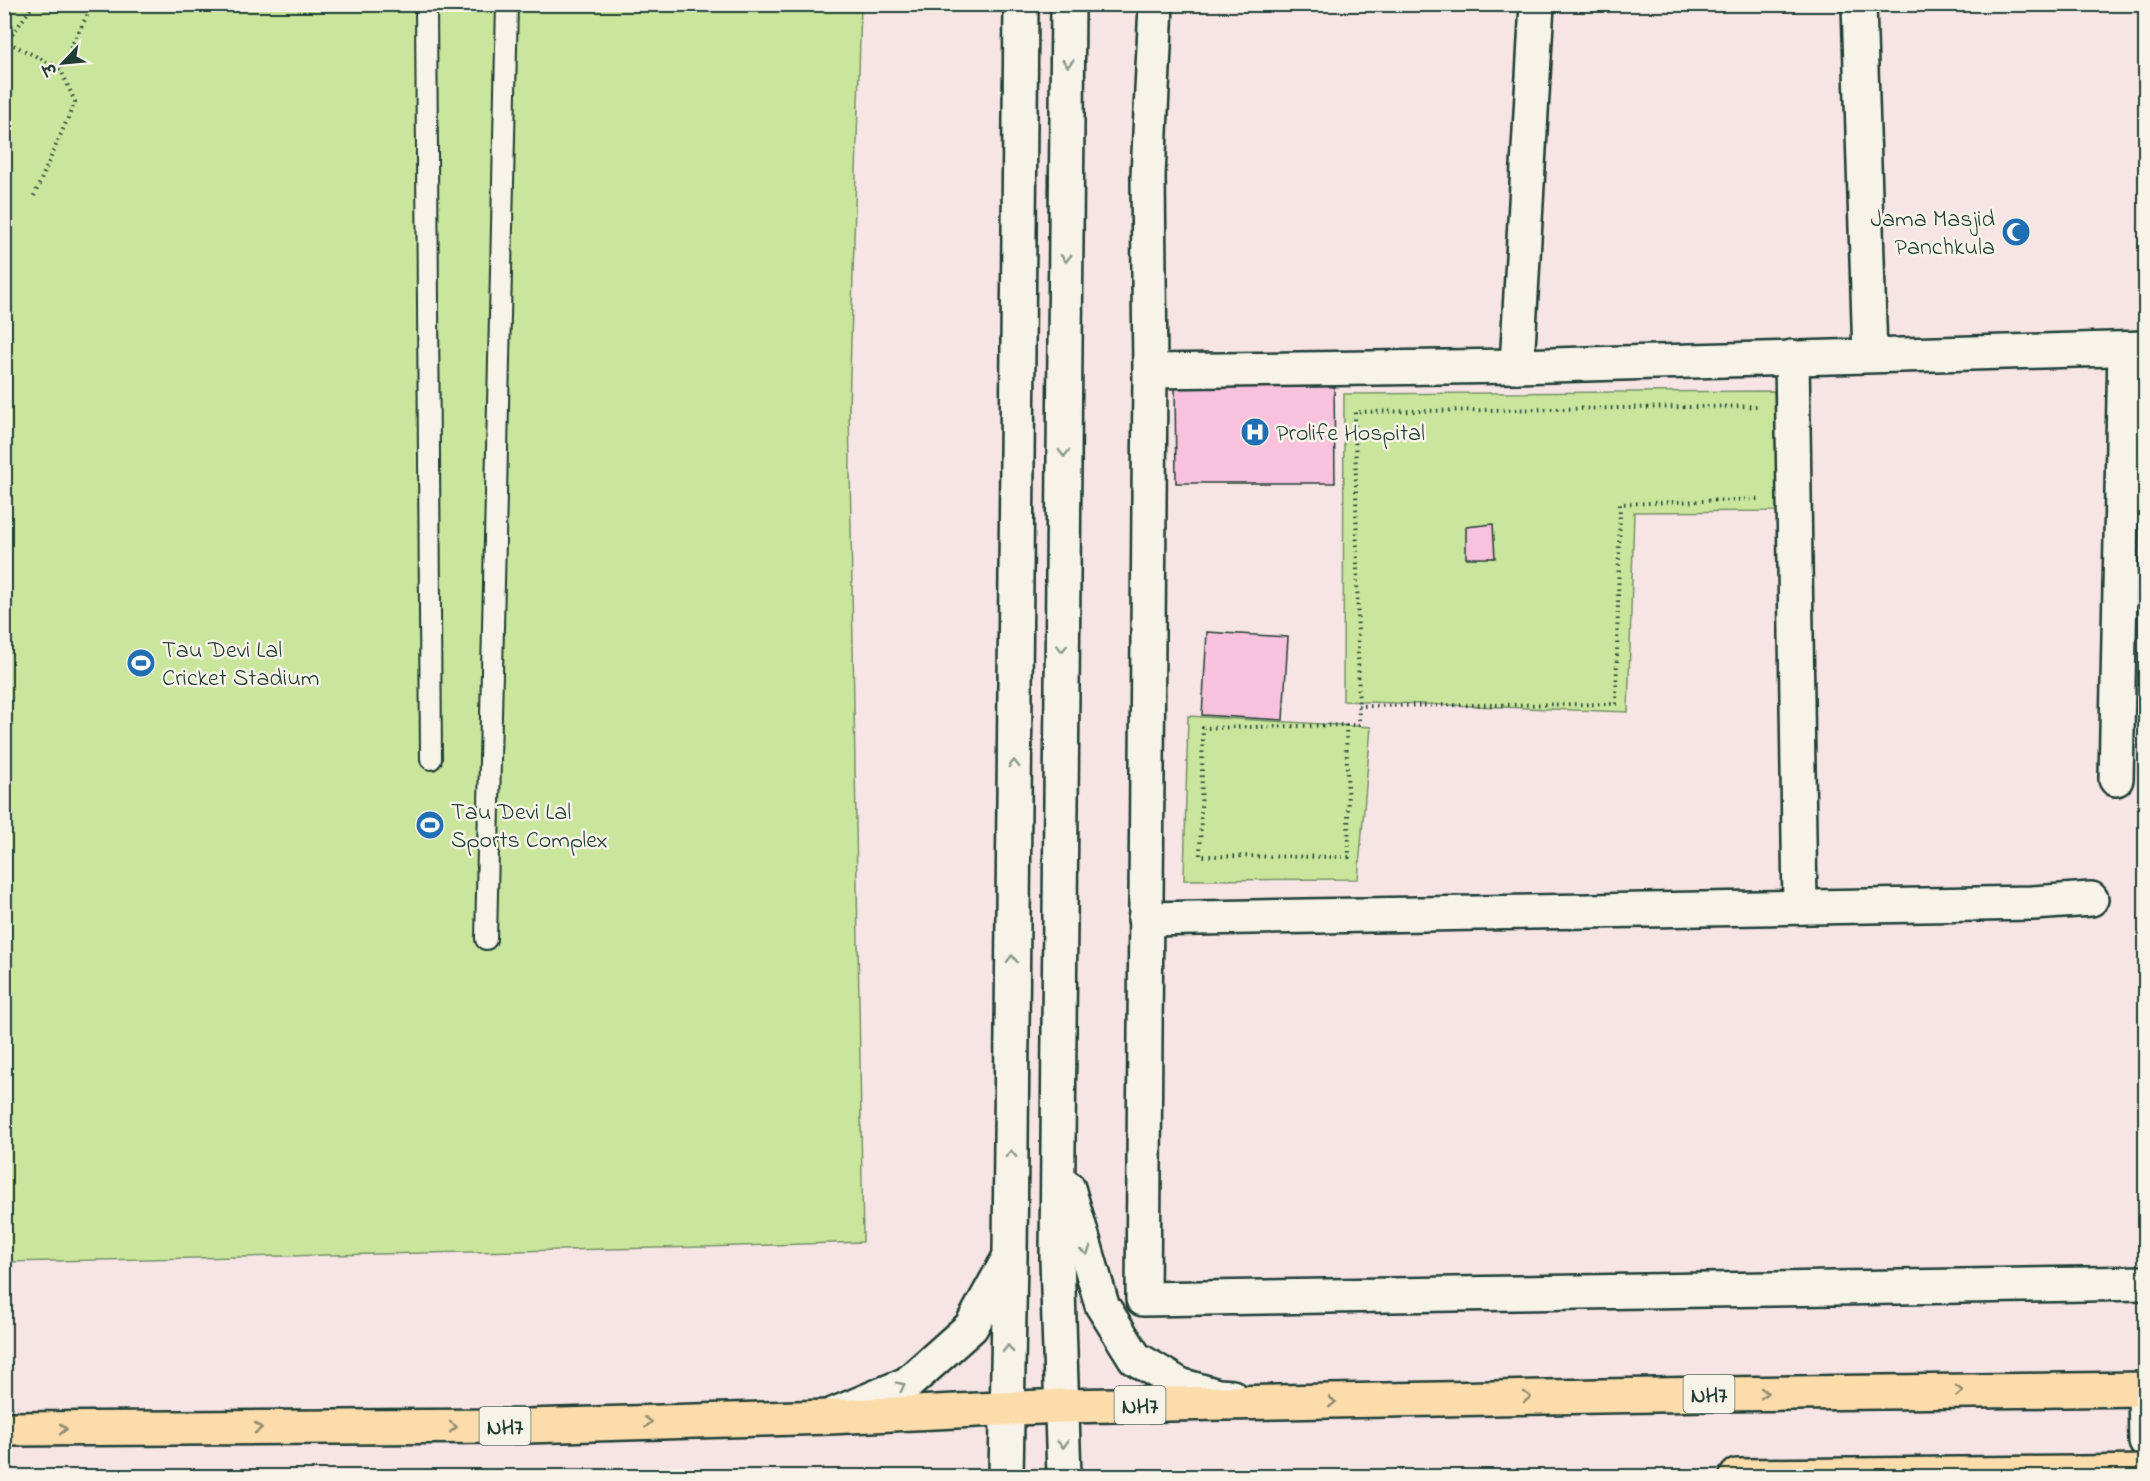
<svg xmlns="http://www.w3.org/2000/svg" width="2150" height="1481" viewBox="0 0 2150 1481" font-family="'Indie Flower','Playpen Sans Deva',sans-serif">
  <rect width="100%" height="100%" fill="#f7e4e4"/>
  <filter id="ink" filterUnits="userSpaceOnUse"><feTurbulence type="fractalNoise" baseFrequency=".0167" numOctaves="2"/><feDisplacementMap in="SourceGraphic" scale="12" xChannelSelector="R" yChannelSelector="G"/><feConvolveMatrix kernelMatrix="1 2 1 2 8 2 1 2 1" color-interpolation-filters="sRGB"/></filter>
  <g filter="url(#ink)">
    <g fill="#cae69d" stroke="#749268" stroke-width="1.5">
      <polygon points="4,5 861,5 849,408 863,1242 704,1247 5,1262"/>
      <polygon points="1774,391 1781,511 1634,512 1628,712 1343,701 1344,394"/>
      <polygon points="1188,716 1371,727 1358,879 1184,880"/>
    </g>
    <g fill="#f8c2dc" stroke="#1f3d34" stroke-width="1.5">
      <polygon points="1334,380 1335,483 1176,483 1175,381"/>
      <polygon points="1493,524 1495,558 1466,558 1466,527"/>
      <polygon points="1207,632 1288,637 1283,720 1202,715"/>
    </g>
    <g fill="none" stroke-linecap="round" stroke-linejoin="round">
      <g stroke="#1f3d34" stroke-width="24">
        <g id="service">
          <polyline points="426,4 431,759"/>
          <polyline points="486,939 507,4"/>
        </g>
      </g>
      <g stroke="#1f3d34" stroke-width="38">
        <g id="minor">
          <polyline points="1156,4 1148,176 1150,371 1143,1299 2146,1283"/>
          <polyline points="1859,4 1870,355"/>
          <polyline points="1792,357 1800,907"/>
          <polyline points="1517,366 1537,4"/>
          <polyline points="1150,371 1517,366 2146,348"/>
          <polyline points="2116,779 2125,349"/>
          <polyline points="1145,919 2033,903 2091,899"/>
        </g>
      </g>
      <g stroke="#1f3d34" stroke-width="38">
        <g id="tertiary">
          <polyline points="1068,1188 1102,1305 1135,1358 1180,1385 1218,1396 1232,1397"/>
          <polyline points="2145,1389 2146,1442"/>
          <polyline points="833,1415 907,1384 971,1327 1008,1260"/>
          <polyline points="1006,1476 1010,1257 1021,4"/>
          <polyline points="1064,1476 1057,1259 1068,4"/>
        </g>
      </g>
      <g stroke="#1f3d34" stroke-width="38">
        <g id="trunk">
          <polyline points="4,1429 527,1426 829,1417 1061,1406 1711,1394 2146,1389"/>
          <polyline points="1737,1476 2079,1473"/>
        </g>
      </g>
      <g stroke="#1f3d34" stroke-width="4" stroke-dasharray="1.5 4.5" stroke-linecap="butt">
        <polyline points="34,4 7,42 60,68"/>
        <polyline points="34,196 75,102 60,68 93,4"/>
        <polyline points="1358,706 1616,704 1620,504 1759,499"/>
        <polyline points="1346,725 1349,857 1200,856 1203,728 1346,725 1359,725 1355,412 1759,406"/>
      </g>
      <use href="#service" stroke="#f7f3e8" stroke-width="20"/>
      <use href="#minor" stroke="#f7f3e8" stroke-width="33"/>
      <use href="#tertiary" stroke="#f7f3e8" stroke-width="33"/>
      <use href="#trunk" stroke="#fddcac" stroke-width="33"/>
      <g stroke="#1f3d34" stroke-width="38" stroke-linecap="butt">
        <polyline id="trunk-bridge" points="2079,1473 2146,1472"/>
      </g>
      <use href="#trunk-bridge" stroke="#fddcac" stroke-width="33"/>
    </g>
    <defs><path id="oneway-chevron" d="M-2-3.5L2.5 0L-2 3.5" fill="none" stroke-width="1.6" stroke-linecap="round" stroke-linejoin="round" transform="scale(1.5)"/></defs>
    <g stroke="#8b988e">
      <use href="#oneway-chevron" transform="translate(1068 63) rotate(91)"/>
      <use href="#oneway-chevron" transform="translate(1066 258) rotate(91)"/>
      <use href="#oneway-chevron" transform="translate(1064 453) rotate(91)"/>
      <use href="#oneway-chevron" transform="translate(1062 648) rotate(91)"/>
      <use href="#oneway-chevron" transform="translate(1014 764) rotate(-90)"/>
      <use href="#oneway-chevron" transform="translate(1012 959) rotate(-90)"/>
      <use href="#oneway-chevron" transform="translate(1011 1154) rotate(-90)"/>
      <use href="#oneway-chevron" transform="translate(1086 1251) rotate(73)"/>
      <use href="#oneway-chevron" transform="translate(1008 1349) rotate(-89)"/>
      <use href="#oneway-chevron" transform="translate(901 1386) rotate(-27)"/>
      <use href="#oneway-chevron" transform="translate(1063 1444) rotate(88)"/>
    </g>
    <g stroke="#8e8c70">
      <use href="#oneway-chevron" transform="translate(1959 1391) rotate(-1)"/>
      <use href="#oneway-chevron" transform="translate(1764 1393) rotate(-1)"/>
      <use href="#oneway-chevron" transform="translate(1527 1397) rotate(-1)"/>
      <use href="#oneway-chevron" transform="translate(1332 1402) rotate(-1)"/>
      <use href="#oneway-chevron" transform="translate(648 1422) rotate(-2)"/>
      <use href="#oneway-chevron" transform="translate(453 1427)"/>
      <use href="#oneway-chevron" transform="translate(258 1428)"/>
      <use href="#oneway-chevron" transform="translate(63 1429)"/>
    </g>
  </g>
  <defs>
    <g id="mosque-disc" transform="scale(1.5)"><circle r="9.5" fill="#1f6fb2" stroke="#f7f3e8"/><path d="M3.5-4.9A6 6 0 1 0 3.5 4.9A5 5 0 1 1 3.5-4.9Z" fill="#fff"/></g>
    <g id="hospital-disc" transform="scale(1.5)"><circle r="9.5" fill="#1f6fb2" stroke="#f7f3e8"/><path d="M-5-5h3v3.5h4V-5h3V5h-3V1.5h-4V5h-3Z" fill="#fff"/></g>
    <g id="stadium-disc" transform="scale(1.5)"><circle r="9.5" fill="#1f6fb2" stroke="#f7f3e8"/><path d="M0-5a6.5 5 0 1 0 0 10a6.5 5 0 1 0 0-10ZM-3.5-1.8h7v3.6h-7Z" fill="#fff"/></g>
  </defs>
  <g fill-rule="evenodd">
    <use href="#mosque-disc" x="2016" y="232"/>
    <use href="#hospital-disc" x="1255" y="432"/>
    <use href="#stadium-disc" x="141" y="663"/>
    <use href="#stadium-disc" x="430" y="825"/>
  </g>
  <g text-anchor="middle" stroke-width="5" stroke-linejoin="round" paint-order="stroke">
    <g fill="#f7f3e8" stroke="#60746a" stroke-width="1.5">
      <rect x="1683.5" y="1375" width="51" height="38" rx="4.5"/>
      <rect x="1114.5" y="1386" width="51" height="38" rx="4.5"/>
      <rect x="479.5" y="1407" width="51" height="38" rx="4.5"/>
    </g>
    <g font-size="22" font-weight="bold" fill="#1f3d34">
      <text x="1709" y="1402">NH7</text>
      <text x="1140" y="1413">NH7</text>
      <text x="505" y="1434">NH7</text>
    </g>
    <g font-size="24" fill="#1f3d34" stroke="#f7f3e8" text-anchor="start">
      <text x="1995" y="226" text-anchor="end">Jama Masjid<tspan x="1995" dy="28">Panchkula</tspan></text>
      <text x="1276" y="440">Prolife Hospital</text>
      <text x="162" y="657">Tau Devi Lal<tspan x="162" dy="28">Cricket Stadium</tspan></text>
      <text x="451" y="819">Tau Devi Lal<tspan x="451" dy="28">Sports Complex</tspan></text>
    </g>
  </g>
  <rect width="2150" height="1481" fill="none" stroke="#f7f3e8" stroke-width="24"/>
  <rect x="12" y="12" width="2126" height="1457" fill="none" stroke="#1f3d34" stroke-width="2" filter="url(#ink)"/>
  <g transform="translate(63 63) rotate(244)" stroke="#f7f3e8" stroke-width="4.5" paint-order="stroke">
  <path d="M0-4.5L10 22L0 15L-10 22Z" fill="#1f3d34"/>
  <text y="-9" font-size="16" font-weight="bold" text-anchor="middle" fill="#1f3d34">उ</text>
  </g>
</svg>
